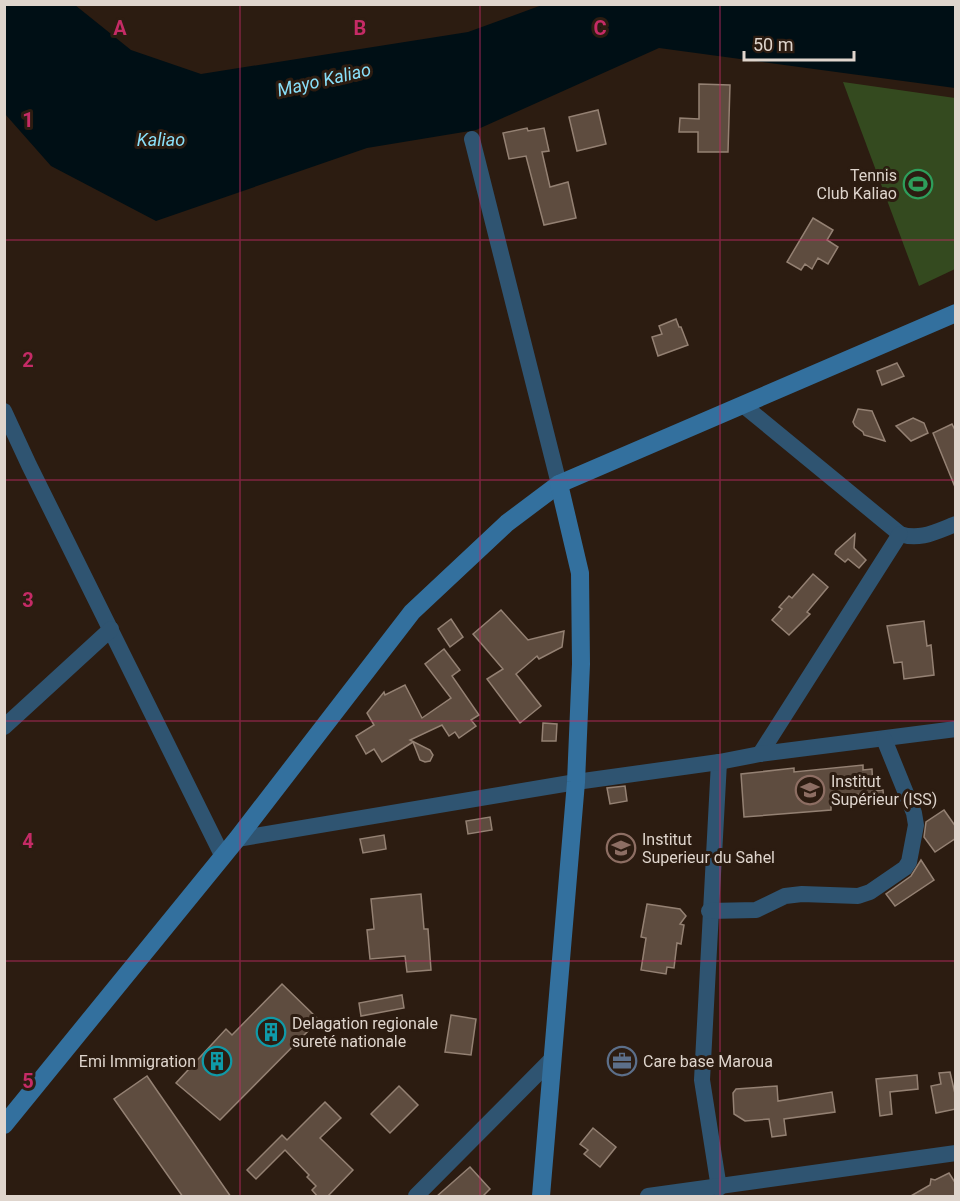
<svg xmlns="http://www.w3.org/2000/svg" width="960" height="1201" viewBox="0 0 960 1201" font-family="Roboto,sans-serif">
  <rect width="100%" height="100%" fill="#2c1c11"/>
  <polygon fill="#344a1f" points="843,82 955,98 955,269 919,286"/>
  <polygon fill="#000f15" points="4,5 75,5 131,50 201,74 468,32 542,5 955,5 955,88 659,48 476,130 367,148 156,221 51,166 5,114"/>
  <g fill="#5e4c3f" stroke="#948173" stroke-width="1.5">
    <polygon points="699,84 730,85 728,152 698,152 698,132 679,132 680,118 699,119"/>
    <polygon points="598,110 606,144 577,151 569,117"/>
    <polygon points="527,128 528,131 544,128 549,151 542,152 550,187 568,182 576,218 544,225 526,156 509,159 503,133"/>
    <polygon points="813,218 833,230 827,240 838,247 828,264 818,258 812,269 805,264 801,270 787,262"/>
    <polygon points="676,319 679,327 681,327 688,345 658,356 652,337 662,334 659,326"/>
    <polygon points="897,363 904,376 882,385 877,371"/>
    <polygon points="858,409 872,411 885,441 864,435 863,432 855,426 853,422"/>
    <polygon points="913,418 924,423 928,433 911,441 896,426"/>
    <polygon points="952,424 956,432 955,487 933,433"/>
    <polygon points="855,534 854,548 866,560 859,568 848,559 845,562 835,554 836,551"/>
    <polygon points="813,574 828,587 807,612 810,614 789,635 772,620 782,609 779,607 789,596 792,598"/>
    <polygon points="501,610 528,640 564,631 562,647 539,659 537,656 516,674 541,706 520,723 487,679 503,669 473,634"/>
    <polygon points="451,619 463,637 450,647 438,629"/>
    <polygon points="924,621 927,646 931,645 934,675 904,679 902,662 894,663 887,626"/>
    <polygon points="444,649 460,670 452,676 479,715 471,720 476,726 459,738 455,732 449,736 442,725 410,740 430,750 433,755 430,761 425,762 420,760 413,742 382,762 374,749 366,754 356,736 374,725 367,713 384,692 385,695 405,685 422,718 451,698 425,664"/>
    <polygon points="543,723 557,724 556,741 542,741"/>
    <polygon points="863,765 863,770 872,769 873,791 883,790 884,802 870,803 870,794 843,795 844,805 831,805 831,810 744,817 741,774 794,768 794,772"/>
    <polygon points="625,786 627,801 610,804 607,788"/>
    <polygon points="944,810 956,827 956,838 935,852 924,837 926,822"/>
    <polygon points="490,817 492,830 468,834 466,821"/>
    <polygon points="384,835 386,849 363,853 360,839"/>
    <polygon points="921,860 934,880 895,906 886,894 911,876"/>
    <polygon points="421,894 424,929 428,929 431,970 407,972 405,956 370,959 367,930 374,929 371,899"/>
    <polygon points="647,904 680,909 686,916 680,924 684,925 681,944 677,943 674,968 667,967 666,974 641,970 646,938 641,937"/>
    <polygon points="282,984 319,1020 220,1120 176,1083 226,1029 232,1035"/>
    <polygon points="402,995 404,1008 361,1016 359,1003"/>
    <polygon points="451,1015 476,1019 471,1055 445,1052"/>
    <polygon points="950,1072 956,1098 956,1109 936,1113 931,1086 941,1084 939,1073"/>
    <polygon points="917,1075 918,1089 890,1092 892,1114 880,1116 876,1079"/>
    <polygon points="147,1076 158,1092 231,1197 183,1197 114,1099"/>
    <polygon points="399,1086 418,1105 390,1133 371,1114"/>
    <polygon points="777,1086 778,1101 832,1092 835,1112 784,1119 786,1135 772,1137 769,1119 745,1121 734,1114 733,1093 736,1089"/>
    <polygon points="325,1102 341,1118 320,1138 353,1170 327,1197 318,1197 312,1190 316,1186 307,1177 309,1175 285,1150 256,1179 247,1170 282,1135 287,1140"/>
    <polygon points="593,1128 616,1147 600,1167 584,1154 588,1150 580,1144"/>
    <polygon points="470,1167 490,1189 482,1197 436,1197"/>
    <polygon points="949,1173 956,1184 956,1197 909,1197 930,1185 931,1179 935,1180"/>
  </g>
  <g fill="none" stroke-linecap="round" stroke-linejoin="round">
    <g stroke="#2f5471" stroke-width="16">
      <polyline points="472,139 559,484"/>
      <path d="M 743,405 L 900,534 C 920,541 937,531 956,524"/>
      <polyline points="4,411 29,465 223,857"/>
      <polyline points="4,727 111,629"/>
      <polyline points="760,754 900,534"/>
      <polyline points="719,762 702,1080 719,1188"/>
      <polyline points="237,839 576,782 719,762 760,754 956,729"/>
      <polyline points="709,911 756,910 785,896 802,894 858,896 870,892 905,868 909,862 916,825 914,813 884,739"/>
      <polyline points="416,1196 552,1059"/>
      <polyline points="648,1196 956,1153"/>
    </g>
    <g stroke="#33709e" stroke-width="18">
      <polyline points="4,1125 237,839 412,612 507,523 559,484 956,313"/>
      <polyline points="541,1196 576,782 581,664 580,573 559,484"/>
    </g>
  </g>
  <path fill="none" stroke="#c52b66" stroke-width="1.5" stroke-opacity="0.55" d="M 240,4 L 240,1196M 480,4 L 480,1196M 720,4 L 720,1196M 4,240 L 956,240M 4,480 L 956,480M 4,721 L 956,721M 4,961 L 956,961"/>
  <defs>
    <g id="stadium-ring" transform="scale(1.5)"><circle r="9.5" fill="#2c1c11" stroke="#2e9e5b" stroke-width="1.5"/><path d="M0-5a6.5 5 0 1 0 0 10a6.5 5 0 1 0 0-10ZM-3.5-1.8h7v3.6h-7Z" fill="#2e9e5b"/></g>
    <g id="university-ring" transform="scale(1.5)"><circle r="9.5" fill="#2c1c11" stroke="#8d6e63" stroke-width="1.5"/><path d="M0-5L7-2L0 1L-7-2ZM-4 1L0 2.5L4 1V4Q0 6-4 4Z" fill="#8d6e63"/></g>
    <g id="building-ring" transform="scale(1.5)"><circle r="9.5" fill="#2c1c11" stroke="#0f9aa8" stroke-width="1.5"/><path d="M-4-6H4V6H1V3H-1V6H-4ZM-2.5-4.3h1.7v1.8h-1.7ZM.8-4.3h1.7v1.8H.8ZM-2.5-1h1.7V.8h-1.7ZM.8-1h1.7V.8H.8Z" fill="#0f9aa8"/></g>
    <g id="office-ring" transform="scale(1.5)"><circle r="9.5" fill="#2c1c11" stroke="#5c6f8a" stroke-width="1.5"/><path d="M-6-3h4V-5.5h4V-3h4V5H-6ZM-1-4.5V-3h2v-1.5ZM-6 0V1H6V0Z" fill="#5c6f8a"/></g>
  </defs>
  <g fill-rule="evenodd">
    <use href="#stadium-ring" x="918" y="184"/>
    <use href="#university-ring" x="810" y="790"/>
    <use href="#university-ring" x="621" y="848"/>
    <use href="#building-ring" x="271" y="1032"/>
    <use href="#building-ring" x="217" y="1061"/>
    <use href="#office-ring" x="622" y="1061"/>
  </g>
  <g text-anchor="middle" stroke-width="6" stroke-linejoin="round" paint-order="stroke">
    <g font-size="16" fill="#dfd5cd" stroke="#2c1c11" text-anchor="start">
      <text x="897" y="181" text-anchor="end">Tennis<tspan x="897" dy="18">Club Kaliao</tspan></text>
      <text x="831" y="787">Institut<tspan x="831" dy="18">Supérieur (ISS)</tspan></text>
      <text x="642" y="845">Institut<tspan x="642" dy="18">Superieur du Sahel</tspan></text>
      <text x="292" y="1029">Delagation regionale<tspan x="292" dy="18">sureté nationale</tspan></text>
      <text x="196" y="1067" text-anchor="end">Emi Immigration</text>
      <text x="643" y="1067">Care base Maroua</text>
    </g>
    <g font-size="18" font-style="italic" fill="#89dff9" stroke="#2c1c11">
      <text transform="translate(324 80) rotate(-13)" y="6">Mayo Kaliao</text>
      <text x="161" y="146">Kaliao</text>
    </g>
  </g>
  <g font-size="20" text-anchor="middle" font-weight="bold" fill="#c52b66" stroke="#2c1c11" stroke-width="6" stroke-linejoin="round" paint-order="stroke">
    <text x="120" y="35">A</text>
    <text x="360" y="35">B</text>
    <text x="600" y="35">C</text>
    <text x="28" y="127">1</text>
    <text x="28" y="367">2</text>
    <text x="28" y="607">3</text>
    <text x="28" y="848">4</text>
    <text x="28" y="1088">5</text>
  </g>
  <rect width="960" height="1201" fill="none" stroke="#dfd5cd" stroke-width="12"/>
  <path d="M744 51v9h110v-9" fill="none" stroke="#dfd5cd" stroke-width="3"/>
  <text x="753" y="51" font-size="18" fill="#dfd5cd" stroke="#2c1c11" stroke-width="4.5" paint-order="stroke">50 m</text>
</svg>
